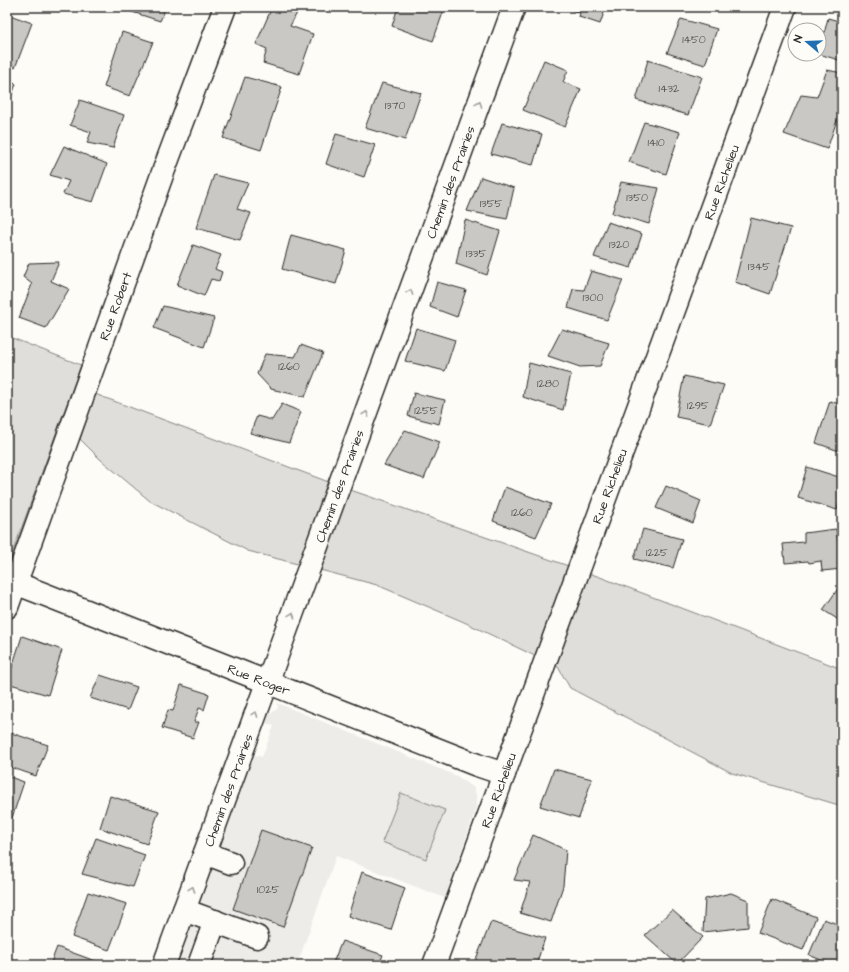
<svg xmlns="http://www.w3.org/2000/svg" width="849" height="972" viewBox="0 0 849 972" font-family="'Architects Daughter',sans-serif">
  <rect width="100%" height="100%" fill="#fdfcf7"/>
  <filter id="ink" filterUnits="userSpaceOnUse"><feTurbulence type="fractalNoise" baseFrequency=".025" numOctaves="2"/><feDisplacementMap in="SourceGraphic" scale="8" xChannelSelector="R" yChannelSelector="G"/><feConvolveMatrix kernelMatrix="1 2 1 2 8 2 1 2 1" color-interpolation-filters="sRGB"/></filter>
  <g filter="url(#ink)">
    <polygon fill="#edece8" points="277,703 457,776 474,788 477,798 475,812 445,898 336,856 297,965 174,965 251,754 262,757 274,726 266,723 268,716 278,708"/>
    <g fill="#dfdeda" stroke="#858482">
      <polygon points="7,336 81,365 7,568"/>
      <polygon points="95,394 342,487 600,577 842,669 842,806 732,773 570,688 558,667 464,622 377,585 248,551 150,501 100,459 80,439"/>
      <polygon points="401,793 445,810 426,859 382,842"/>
    </g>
    <g fill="#c9c8c4" stroke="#2b2b2b">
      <polygon points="127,7 166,7 160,21 126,10"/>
      <polygon points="272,7 298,11 290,26 313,34 299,74 263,63 267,49 256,44"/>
      <polygon points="398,7 445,7 433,41 392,26"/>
      <polygon points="563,7 606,7 600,24 579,17 580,13"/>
      <polygon points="840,7 842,7 842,16 837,15"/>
      <polygon points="7,14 32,23 15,68 7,65"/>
      <polygon points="828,18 842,22 842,61 819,54"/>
      <polygon points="681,19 717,29 705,65 667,53"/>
      <polygon points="122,32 153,42 130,96 104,87"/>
      <polygon points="544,60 568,70 563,82 581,89 565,127 523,110"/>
      <polygon points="648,60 702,77 688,115 636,100"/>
      <polygon points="827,70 842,73 842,106 827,149 784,134 801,95 817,97"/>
      <polygon points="245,77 282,87 261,150 223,138"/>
      <polygon points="7,81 16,84 7,108"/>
      <polygon points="382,83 421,93 405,140 365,128"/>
      <polygon points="80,100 124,115 113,148 87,143 91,132 70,125"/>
      <polygon points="644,122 680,132 666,174 629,162"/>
      <polygon points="502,123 542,134 533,165 491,154"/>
      <polygon points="336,134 375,145 364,177 326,164"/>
      <polygon points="64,146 107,164 93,202 63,194 69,181 50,175"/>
      <polygon points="214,175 248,183 237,209 251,213 240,240 196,228"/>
      <polygon points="481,177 514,188 507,219 467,211"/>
      <polygon points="621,182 659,188 649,224 612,213"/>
      <polygon points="751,218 791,228 770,294 735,282"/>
      <polygon points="465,220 500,231 487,275 456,264"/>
      <polygon points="608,222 642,234 631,268 594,257"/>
      <polygon points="291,235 346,250 336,284 282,269"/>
      <polygon points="193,245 221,255 215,269 222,272 219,281 211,279 204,296 177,285"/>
      <polygon points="59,262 51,281 69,289 46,328 19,318 32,284 23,277 29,263"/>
      <polygon points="591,271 623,280 607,320 568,308 573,289 584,290"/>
      <polygon points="437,282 466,290 457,317 430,307"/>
      <polygon points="163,306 214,318 204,347 154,328"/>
      <polygon points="416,328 455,340 445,371 405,361"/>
      <polygon points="562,329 609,343 600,366 580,367 548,356"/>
      <polygon points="301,345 323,353 305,397 271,389 257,374 265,354 295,357"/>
      <polygon points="529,363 571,374 563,410 523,397"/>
      <polygon points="684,376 724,385 710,424 676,417"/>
      <polygon points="414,393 445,400 439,424 408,416"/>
      <polygon points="830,401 842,405 842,452 816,443"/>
      <polygon points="282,404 301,412 289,443 250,433 257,416 272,420"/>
      <polygon points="405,430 440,442 424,479 384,465"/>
      <polygon points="807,467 842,478 842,493 837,510 798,498"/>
      <polygon points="666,486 701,501 693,523 656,508"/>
      <polygon points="505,487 551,504 536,537 493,521"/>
      <polygon points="643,529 682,539 673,568 634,559"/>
      <polygon points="836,529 838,541 841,541 842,569 822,571 821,561 809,563 808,561 785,563 783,544 804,542 804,533"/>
      <polygon points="842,583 842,622 823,610"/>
      <polygon points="22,636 62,650 48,695 7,683"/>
      <polygon points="100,675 137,687 128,710 90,698"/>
      <polygon points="181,685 209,694 204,710 199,708 194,722 199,722 193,738 162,728 168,710 173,711"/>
      <polygon points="8,732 48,745 36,776 7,766"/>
      <polygon points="554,769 592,779 579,818 540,806"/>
      <polygon points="7,776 24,782 12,818 7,816"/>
      <polygon points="110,796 159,811 147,844 100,828"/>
      <polygon points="261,830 312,848 283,927 233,909"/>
      <polygon points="533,835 566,850 563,886 551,922 520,913 530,882 514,880"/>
      <polygon points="96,838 145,855 133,887 82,874"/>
      <polygon points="7,853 12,854 7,868"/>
      <polygon points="362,872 405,888 391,930 348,916"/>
      <polygon points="88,892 127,904 109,950 72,937"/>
      <polygon points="731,893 748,900 748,927 703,932 705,899"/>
      <polygon points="772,899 816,917 803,950 758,933"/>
      <polygon points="672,910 703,937 677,964 645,935"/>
      <polygon points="824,919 842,926 842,965 833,965 809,955"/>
      <polygon points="491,922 545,938 536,965 474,964"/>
      <polygon points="342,941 383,955 379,965 332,965"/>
      <polygon points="57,947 98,962 96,965 50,965"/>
    </g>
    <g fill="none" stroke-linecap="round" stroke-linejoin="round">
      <g stroke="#2b2b2b" stroke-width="25">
        <g id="minor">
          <polyline points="7,583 15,583 41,593 477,765 504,774"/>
          <polyline points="7,607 162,175 225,7"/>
          <polyline points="205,853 231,863"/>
          <polyline points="184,910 257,937"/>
          <polyline points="164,965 514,7"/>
          <polyline points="199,965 215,921"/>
          <polyline points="434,965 785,7"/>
        </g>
      </g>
      <use href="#minor" stroke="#fdfcf7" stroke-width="22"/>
    </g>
    <defs><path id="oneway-chevron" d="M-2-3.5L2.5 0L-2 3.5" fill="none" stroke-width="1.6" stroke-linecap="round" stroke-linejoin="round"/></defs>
    <g stroke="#9e9e9b">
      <use href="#oneway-chevron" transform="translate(479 104) rotate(-70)"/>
      <use href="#oneway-chevron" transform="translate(410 292) rotate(-70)"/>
      <use href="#oneway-chevron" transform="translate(366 414) rotate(-70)"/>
      <use href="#oneway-chevron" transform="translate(292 615) rotate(-70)"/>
      <use href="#oneway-chevron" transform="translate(255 714) rotate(-70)"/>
      <use href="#oneway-chevron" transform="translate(192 889) rotate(-70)"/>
    </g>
  </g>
  <g text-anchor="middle" stroke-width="3" stroke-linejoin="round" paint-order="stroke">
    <g font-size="11" fill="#525251">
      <text x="694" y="43">1450</text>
      <text x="669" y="92">1432</text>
      <text x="395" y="109">1370</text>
      <text x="656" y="146">1410</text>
      <text x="637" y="201">1350</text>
      <text x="491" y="207">1355</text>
      <text x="619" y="248">1320</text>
      <text x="476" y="257">1335</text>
      <text x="759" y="270">1345</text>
      <text x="593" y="301">1300</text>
      <text x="289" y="370">1260</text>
      <text x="548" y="387">1280</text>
      <text x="698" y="409">1295</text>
      <text x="426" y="414">1255</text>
      <text x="522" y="516">1260</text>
      <text x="657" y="556">1225</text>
      <text x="268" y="893">1025</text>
    </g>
    <g font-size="13" fill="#2b2b2b" stroke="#fdfcf7">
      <text transform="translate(450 182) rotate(-70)" y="5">Chemin des Prairies</text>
      <text transform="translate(721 182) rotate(-70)" y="5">Rue Richelieu</text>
      <text transform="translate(115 306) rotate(-70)" y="5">Rue Robert</text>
      <text transform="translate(339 486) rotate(-70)" y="5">Chemin des Prairies</text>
      <text transform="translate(609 486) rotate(-70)" y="5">Rue Richelieu</text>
      <text transform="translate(259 679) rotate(21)" y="5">Rue Roger</text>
      <text transform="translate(228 790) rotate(-70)" y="5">Chemin des Prairies</text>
      <text transform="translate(498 790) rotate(-70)" y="5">Rue Richelieu</text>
    </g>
  </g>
  <rect width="849" height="972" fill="none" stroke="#fdfcf7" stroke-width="24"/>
  <rect x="12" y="12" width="825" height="948" fill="none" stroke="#2b2b2b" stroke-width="1.5" filter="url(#ink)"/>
  <g transform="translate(807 42) rotate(289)"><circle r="19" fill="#fdfcf7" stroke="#a9a8a5"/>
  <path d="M0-3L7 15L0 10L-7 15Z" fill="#1f6fb2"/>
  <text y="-6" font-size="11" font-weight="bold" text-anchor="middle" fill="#2b2b2b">N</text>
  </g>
</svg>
